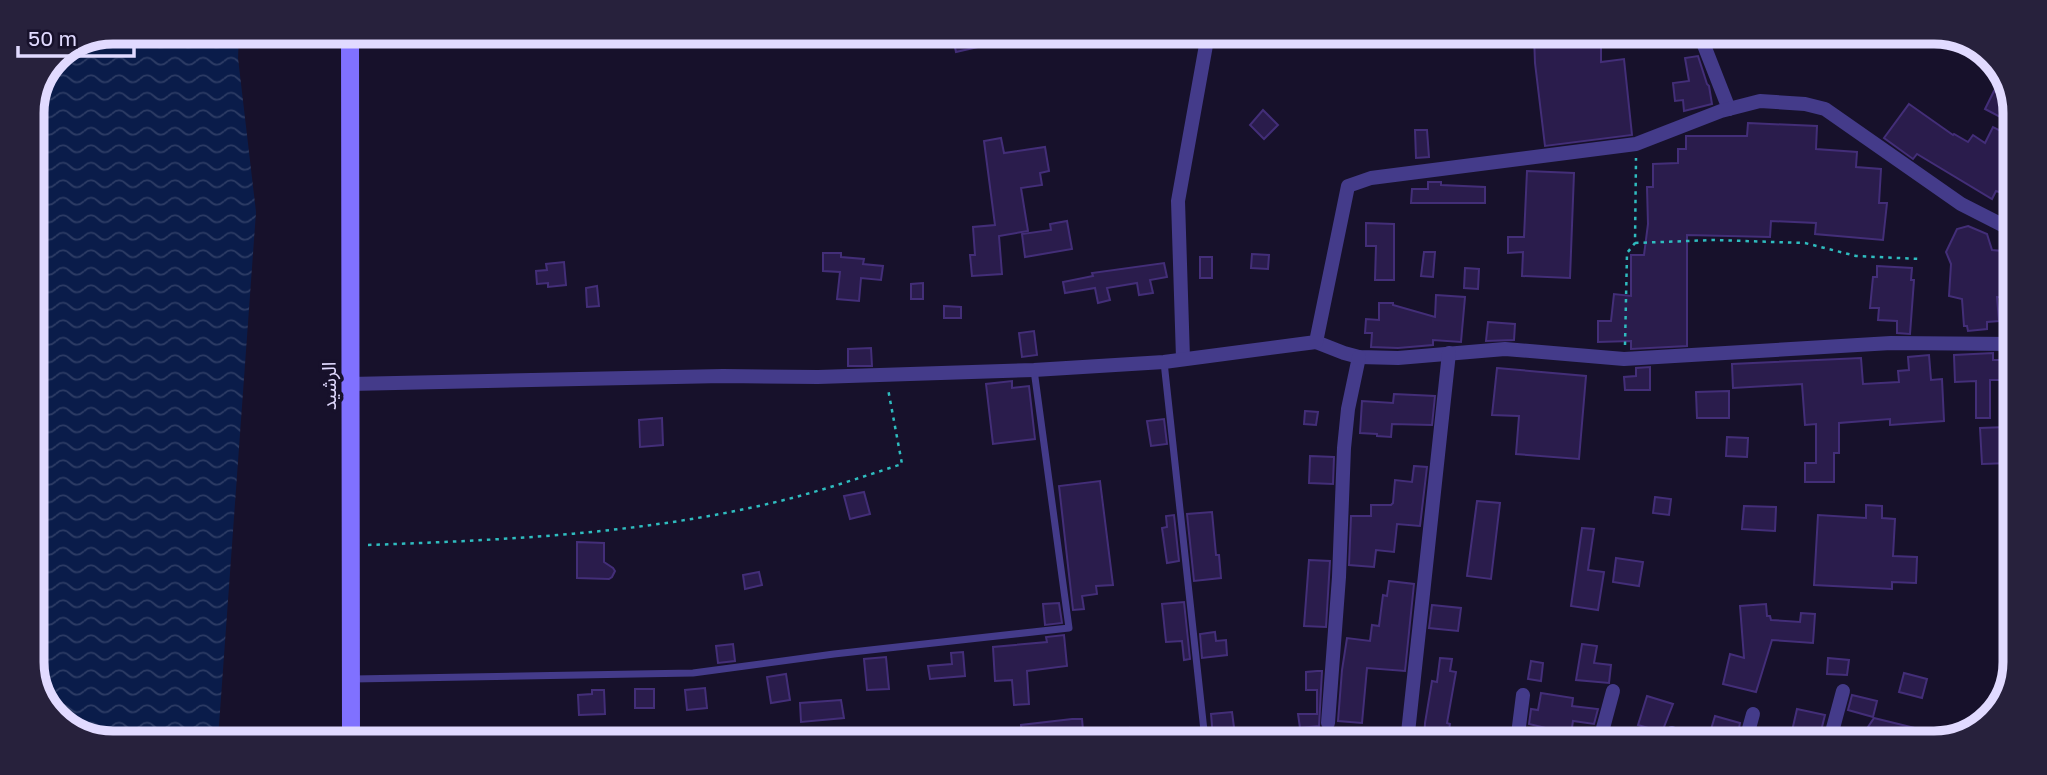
<svg xmlns="http://www.w3.org/2000/svg" width="2047" height="775" viewBox="0 0 2047 775" font-family="'Golos Text','Noto Sans Arabic',sans-serif">
  <defs>
    <pattern id="water-waves" width="16" height="10" patternUnits="userSpaceOnUse" patternTransform="scale(1.75)"><rect width="16" height="10" fill="#0a1c4a"/><path d="M0 5q4-4 8 0t8 0" fill="none" stroke="#2d3c65"/></pattern>
  </defs>
  <rect width="100%" height="100%" fill="#17112b"/>
  <polygon fill="url(#water-waves)" points="112,32 239,32 238,58 256,212 218,739 86,739 48,711 32,668 32,108 56,55"/>
  <g fill="#2a1c4c" stroke="#432e78" stroke-width="2">
    <polygon points="952,34 1013,34 1013,39 956,52"/>
    <polygon points="1534,35 1601,35 1601,62 1624,59 1632,135 1545,146 1535,63"/>
    <polygon points="1698,56 1707,84 1709,86 1712,104 1684,111 1683,100 1675,101 1673,83 1689,81 1685,58"/>
    <polygon points="1994,91 2011,101 2002,118 1985,109"/>
    <polygon points="1909,104 1953,135 1954,134 1968,142 1973,135 1985,143 1993,127 2015,138 2015,197 1996,191 1992,199 1917,154 1913,159 1884,138"/>
    <polygon points="1263,110 1278,125 1264,139 1250,125"/>
    <polygon points="1748,123 1817,126 1816,149 1857,152 1856,167 1881,169 1879,203 1887,203 1883,240 1815,234 1816,223 1771,221 1770,237 1687,235 1687,346 1631,349 1631,341 1598,342 1598,321 1611,321 1614,294 1631,296 1631,255 1644,255 1648,224 1647,187 1653,187 1653,164 1678,163 1678,149 1686,149 1686,136 1747,136"/>
    <polygon points="1415,130 1427,130 1429,157 1416,158"/>
    <polygon points="1001,138 1004,153 1045,147 1049,171 1040,173 1042,185 1021,188 1028,231 999,236 1002,274 972,276 970,255 975,255 973,227 995,225 984,141"/>
    <polygon points="1527,171 1574,173 1570,278 1522,276 1523,252 1508,253 1508,237 1524,237"/>
    <polygon points="1428,182 1441,182 1441,185 1485,187 1485,203 1411,203 1412,189 1428,189"/>
    <polygon points="1067,221 1072,249 1025,257 1022,234 1051,230 1050,224"/>
    <polygon points="1366,223 1394,224 1394,280 1375,280 1376,246 1366,246"/>
    <polygon points="1968,226 1987,234 1992,250 2014,252 2014,298 1997,297 1999,321 1987,322 1987,329 1968,331 1967,326 1964,326 1962,299 1949,296 1951,264 1946,252 1957,229"/>
    <polygon points="1424,252 1435,252 1433,277 1421,276"/>
    <polygon points="823,253 841,253 841,257 864,259 863,264 883,266 881,280 861,278 859,301 837,299 840,272 823,271"/>
    <polygon points="1252,254 1269,255 1268,269 1251,268"/>
    <rect x="1200" y="257" width="12" height="21"/>
    <polygon points="564,262 566,285 548,287 548,283 537,284 536,271 547,270 546,264"/>
    <polygon points="1164,263 1167,277 1150,280 1153,293 1139,295 1137,283 1107,288 1110,300 1098,303 1095,288 1065,293 1063,282 1093,276 1092,273"/>
    <polygon points="1877,266 1912,268 1911,280 1914,280 1910,334 1897,333 1897,321 1878,320 1879,308 1870,308 1873,277 1877,277"/>
    <polygon points="1465,268 1479,269 1478,289 1464,288"/>
    <polygon points="923,283 923,299 911,299 911,284"/>
    <polygon points="597,286 599,306 587,307 586,288"/>
    <polygon points="1436,295 1465,297 1461,342 1433,340 1433,345 1398,348 1371,347 1372,333 1365,333 1366,319 1379,320 1379,303 1393,303 1393,305 1435,317"/>
    <polygon points="944,306 961,307 961,318 944,318"/>
    <polygon points="1488,322 1515,324 1514,340 1486,341"/>
    <polygon points="1034,331 1037,355 1022,357 1019,333"/>
    <polygon points="871,348 872,366 848,366 848,349"/>
    <polygon points="1993,353 1993,360 2004,360 2004,367 2013,367 2013,380 1990,380 1990,418 1976,418 1976,381 1955,382 1954,355"/>
    <polygon points="1929,355 1931,380 1942,379 1944,421 1890,425 1890,419 1839,423 1839,453 1834,453 1834,482 1805,482 1805,463 1816,463 1816,424 1805,425 1802,384 1733,388 1732,364 1861,358 1863,384 1899,382 1898,371 1909,370 1908,357"/>
    <polygon points="1650,367 1650,390 1625,390 1624,377 1636,376 1636,368"/>
    <polygon points="1497,368 1586,376 1579,459 1516,454 1519,416 1492,415"/>
    <polygon points="1012,381 1012,388 1029,386 1035,439 993,444 986,384"/>
    <polygon points="1729,391 1729,418 1697,418 1696,392"/>
    <polygon points="1394,394 1435,396 1432,425 1392,424 1391,437 1377,436 1377,434 1360,433 1362,401 1393,403"/>
    <polygon points="1305,411 1318,412 1316,425 1304,424"/>
    <polygon points="662,418 663,445 640,447 639,420"/>
    <polygon points="1164,419 1167,444 1151,446 1147,421"/>
    <polygon points="2007,427 2010,463 1982,464 1980,428"/>
    <polygon points="1727,437 1748,438 1747,457 1726,456"/>
    <polygon points="1310,456 1334,457 1333,484 1309,483"/>
    <polygon points="1414,466 1427,467 1420,526 1397,524 1394,552 1376,550 1374,567 1349,565 1351,516 1371,516 1371,505 1391,505 1393,503 1395,480 1412,482"/>
    <polygon points="1100,481 1113,585 1096,586 1097,594 1082,596 1084,609 1073,610 1059,486"/>
    <polygon points="864,492 870,514 850,519 844,496"/>
    <polygon points="1655,497 1671,499 1669,515 1653,513"/>
    <polygon points="1477,501 1500,503 1491,579 1467,576"/>
    <polygon points="1866,505 1882,506 1882,518 1895,519 1893,556 1917,557 1916,583 1892,582 1892,589 1814,585 1818,515 1866,518"/>
    <polygon points="1744,506 1776,507 1775,531 1742,529"/>
    <polygon points="1212,512 1216,555 1219,555 1221,578 1194,581 1187,514"/>
    <polygon points="1174,515 1179,561 1167,563 1162,528 1167,527 1166,516"/>
    <polygon points="1582,528 1594,529 1588,570 1604,572 1598,610 1571,606"/>
    <polygon points="577,542 604,543 604,562 613,568 615,571 612,577 609,579 577,578"/>
    <polygon points="1616,558 1643,562 1639,586 1613,582"/>
    <polygon points="1309,560 1330,561 1326,627 1304,626"/>
    <polygon points="759,572 762,585 745,589 743,575"/>
    <polygon points="1389,581 1414,584 1405,671 1367,668 1362,723 1338,721 1342,670 1347,638 1370,641 1372,625 1379,626 1383,595 1387,596"/>
    <polygon points="1184,602 1190,659 1184,660 1182,641 1166,642 1162,604"/>
    <polygon points="1059,603 1062,623 1045,625 1043,604"/>
    <polygon points="1766,604 1767,616 1770,616 1771,620 1800,622 1801,613 1815,614 1813,643 1772,640 1756,692 1723,684 1730,654 1744,658 1740,606"/>
    <polygon points="1432,605 1461,608 1458,631 1429,628"/>
    <polygon points="1215,632 1216,641 1226,640 1227,655 1202,658 1200,634"/>
    <polygon points="1064,635 1067,666 1027,671 1029,704 1014,705 1012,680 995,681 993,647 1047,642 1046,637"/>
    <polygon points="733,644 735,661 718,663 716,646"/>
    <polygon points="1582,644 1597,646 1594,663 1611,665 1609,683 1576,680"/>
    <polygon points="963,652 965,676 930,679 928,666 952,664 951,653"/>
    <polygon points="886,657 889,689 867,690 864,659"/>
    <polygon points="1440,658 1452,659 1450,671 1456,672 1447,723 1450,724 1447,742 1424,742 1425,723 1432,681 1437,682"/>
    <polygon points="1828,658 1849,660 1847,675 1827,674"/>
    <polygon points="1531,661 1543,663 1541,681 1528,679"/>
    <polygon points="1317,671 1322,671 1319,726 1300,728 1298,714 1317,714 1317,690 1306,690 1306,672"/>
    <polygon points="1904,673 1927,679 1922,698 1899,692"/>
    <polygon points="786,674 790,700 771,703 767,677"/>
    <polygon points="705,688 707,708 687,710 685,690"/>
    <rect x="635" y="689" width="19" height="19"/>
    <polygon points="592,690 604,690 605,714 579,715 578,695 592,694"/>
    <polygon points="1541,693 1573,698 1572,706 1598,709 1594,724 1573,721 1571,734 1529,724 1531,709 1538,710"/>
    <polygon points="1852,695 1877,701 1873,717 1848,710"/>
    <polygon points="1647,696 1673,704 1662,732 1638,725"/>
    <polygon points="841,700 844,718 801,722 800,703"/>
    <polygon points="1797,709 1825,715 1821,731 1805,728 1804,733 1792,731"/>
    <polygon points="1232,712 1235,735 1213,737 1211,714"/>
    <polygon points="1715,716 1740,723 1736,743 1707,743"/>
    <polygon points="1874,718 1927,731 1924,743 1889,743 1888,736 1885,733 1879,732 1873,735 1866,730"/>
    <polygon points="1072,719 1082,719 1084,741 1022,741 1021,725"/>
    <polygon points="1129,728 1131,742 1089,741 1088,735"/>
  </g>
  <g fill="none" stroke-linecap="round" stroke-linejoin="round">
    <g stroke="#2fbcbf" stroke-width="2.5" stroke-dasharray="3.5 5" stroke-linecap="butt">
      <polyline points="1635,243 1714,240 1805,243 1856,256 1920,259"/>
      <polyline points="1625,345 1627,253 1635,243 1636,158"/>
      <path d="M 368,545 C 505,540 646,534 780,501 C 821,491 862,477 902,464 L 888,389"/>
    </g>
    <g stroke="#443b8a" stroke-width="7">
      <polyline points="1164,362 1205,740 1178,742"/>
      <polyline points="353,679 693,673 834,654 1069,628 1034,370"/>
    </g>
    <g stroke="#443b8a" stroke-width="14">
      <polyline points="1700,35 1729,109"/>
      <polyline points="1316,342 1344,353 1359,357 1398,358 1505,349 1624,359 1891,343 2014,344"/>
      <polyline points="1183,358 1178,201 1208,34"/>
      <polyline points="350,384 723,376 818,377 1034,370 1164,362 1316,342 1348,186 1371,178 1636,144 1721,111 1760,101 1805,104 1825,109 1961,204 2014,231"/>
      <polyline points="1328,723 1339,577 1344,448 1348,409 1359,357"/>
      <polyline points="1407,742 1449,353"/>
      <polyline points="1517,742 1523,695"/>
      <polyline points="1599,743 1613,691"/>
      <polyline points="1670,743 1672,733"/>
      <polyline points="1745,743 1753,714"/>
      <polyline points="1829,743 1843,691"/>
      <polyline points="1879,743 1880,741"/>
    </g>
    <polyline stroke="#8071ff" stroke-width="18" points="350,32 351,740"/>
  </g>
  <g text-anchor="middle" stroke-width="7" stroke-linejoin="round" paint-order="stroke">
    <g font-size="19" fill="#e1daff" stroke="#17112b">
      <text transform="translate(329 386) rotate(-90)" y="7">الرشيد</text>
    </g>
  </g>
  <path d="M0 0H2047V775H0ZM113 44H1934A69 69 0 0 1 2003 113V662A69 69 0 0 1 1934 731H113A69 69 0 0 1 44 662V113A69 69 0 0 1 113 44Z" fill="#27213c" fill-rule="evenodd"/>
  <path fill="none" stroke="#e1daff" stroke-width="9" d="M113 44H1934A69 69 0 0 1 2003 113V662A69 69 0 0 1 1934 731H113A69 69 0 0 1 44 662V113A69 69 0 0 1 113 44Z"/>
  <path d="M18 46v10h116v-10" fill="none" stroke="#e1daff" stroke-width="3.5"/>
  <text x="28" y="46" font-size="21" fill="#e1daff" stroke="#17112b" stroke-width="5" paint-order="stroke">50 m</text>
</svg>
